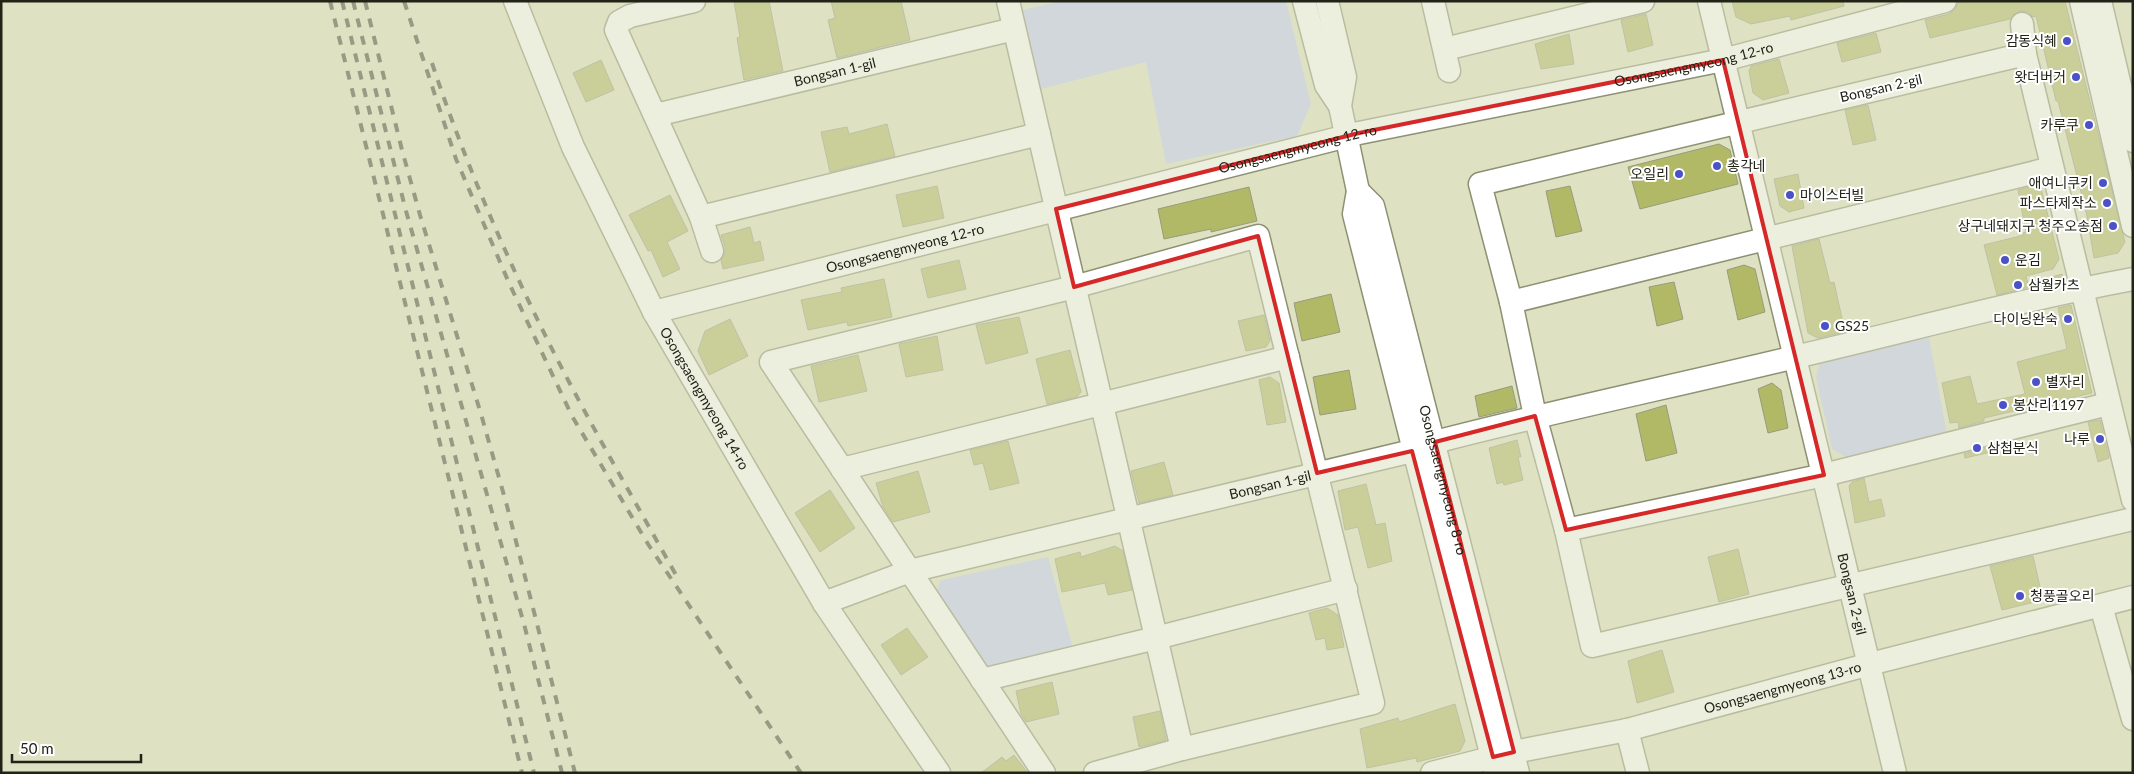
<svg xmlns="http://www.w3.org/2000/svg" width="2134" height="774" viewBox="0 0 2134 774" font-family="Lato,'Noto Sans KR',sans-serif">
  <rect width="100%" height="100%" fill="#dee2c2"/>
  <g fill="#c1cbf9">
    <polygon points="1061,1 1286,1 1311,104 1297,136 1166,164 1146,62 1037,90 1019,11"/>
    <polygon points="1927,326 1947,434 1846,457 1832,449 1816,377 1824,350"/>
    <polygon points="1048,557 1073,648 990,668 982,665 933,597 941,580"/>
  </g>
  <g fill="#b1b967" stroke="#989b7d">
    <polygon points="734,1 769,1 783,71 744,80 737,38 740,37"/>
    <polygon points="831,1 901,1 910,40 837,58 828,20 835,18"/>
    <polygon points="1732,1 1843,1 1844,6 1791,20 1790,16 1751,24 1736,17"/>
    <polygon points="1965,1 2065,1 2125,242 2118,253 2094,258 2087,216 2058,101 2056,101 2036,16 2033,17 2028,12 2020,11 2014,14 2010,19 1930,38 1925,20 1949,14 1955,10 1958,3"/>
    <polygon points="1646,14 1653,45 1628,52 1621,20"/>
    <polygon points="1876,33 1881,52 1842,62 1837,43"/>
    <polygon points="1569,34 1574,64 1541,69 1535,44"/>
    <polygon points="1779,59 1789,93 1763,100 1753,93 1749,71 1751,66"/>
    <polygon points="601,60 614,90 586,102 573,73"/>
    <polygon points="1868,105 1876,140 1853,145 1845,110"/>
    <polygon points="887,124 895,156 830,172 821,132 847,127 849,134"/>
    <polygon points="1719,144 1730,150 1738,184 1640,209 1628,167"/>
    <polygon points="1798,174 1804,208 1789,212 1780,206 1774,179"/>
    <polygon points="2040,184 2059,259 2053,269 2026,276 2029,287 1997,295 1984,245 2024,235 2023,233 2026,232 2018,190"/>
    <polygon points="937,186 944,218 903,227 896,195"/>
    <polygon points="1570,186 1582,231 1556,237 1546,191"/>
    <polygon points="1249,187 1257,221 1211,232 1211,229 1164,239 1158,209"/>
    <polygon points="670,195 688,231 667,242 680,269 663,277 651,250 648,251 629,215"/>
    <polygon points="750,227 754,243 760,241 764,260 723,269 721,260 725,254 725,247 721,235"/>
    <polygon points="1819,239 1830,283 1834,282 1845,332 1818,338 1808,333 1792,246"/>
    <polygon points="959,260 966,289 928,298 921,269"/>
    <polygon points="1744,265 1755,269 1765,312 1738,320 1727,270"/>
    <polygon points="2062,274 2063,280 2053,282 2052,277"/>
    <polygon points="884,279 892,317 848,326 847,322 808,330 801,300 842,292 841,288"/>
    <polygon points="1674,282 1683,319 1657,326 1649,287"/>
    <polygon points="1331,294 1340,332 1302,341 1294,303"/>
    <polygon points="2071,305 2092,393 1984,418 1984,421 1959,428 1958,422 1950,423 1942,383 1970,376 1977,404 2025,394 2017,362 2067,349 2058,308"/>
    <polygon points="1264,315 1270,341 1266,347 1246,351 1238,321"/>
    <polygon points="1019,317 1028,353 986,364 976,325"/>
    <polygon points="730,319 748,356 709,375 698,351 705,331"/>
    <polygon points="937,336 943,370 906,377 899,344"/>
    <polygon points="1070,350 1081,392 1077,397 1047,404 1036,359"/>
    <polygon points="858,355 867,391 819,402 811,366"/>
    <polygon points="1349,370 1356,409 1320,415 1313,377"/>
    <polygon points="1270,377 1279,383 1286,422 1267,425 1259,380"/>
    <polygon points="1772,383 1781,390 1788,428 1768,433 1758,389"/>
    <polygon points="1512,386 1517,408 1479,417 1475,396"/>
    <polygon points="1666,405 1677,453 1646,461 1636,414"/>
    <polygon points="2100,420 2109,458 2098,462 2088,422"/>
    <polygon points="1517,440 1521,457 1518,457 1523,480 1504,485 1503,482 1497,484 1489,448"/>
    <polygon points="1008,441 1019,483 990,490 983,463 974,465 970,450"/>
    <polygon points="1990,447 1991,452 1965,458 1964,454"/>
    <polygon points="1164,462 1173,495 1139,503 1131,471"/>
    <polygon points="918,471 930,512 893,522 883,507 876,483"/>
    <polygon points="1864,478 1869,502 1881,499 1885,516 1855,523 1849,486 1852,482"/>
    <polygon points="1366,484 1376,525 1385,523 1392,561 1368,568 1358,527 1345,530 1338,491"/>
    <polygon points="830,490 855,528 820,552 795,513"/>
    <polygon points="1115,546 1123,551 1132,590 1108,595 1105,583 1062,592 1055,559 1080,552 1081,557"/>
    <polygon points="1738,549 1749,594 1719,602 1708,557"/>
    <polygon points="2033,556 2043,600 2002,610 1990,566"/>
    <polygon points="1327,608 1338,615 1344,647 1327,650 1325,638 1316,640 1309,613"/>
    <polygon points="907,628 928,657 901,675 881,645"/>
    <polygon points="1662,650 1674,692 1637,703 1628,661"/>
    <polygon points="1052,682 1059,714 1026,722 1021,714 1016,691"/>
    <polygon points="1455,704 1465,741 1460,751 1417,762 1416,758 1367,768 1360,729 1398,718 1399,722"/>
    <polygon points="1160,711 1166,740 1139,747 1133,717"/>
    <polygon points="1014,755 1028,773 981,773 1002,757 1006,761"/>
  </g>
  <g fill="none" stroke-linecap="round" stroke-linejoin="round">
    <g stroke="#8d9073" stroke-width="25">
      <g id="minor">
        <path id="s1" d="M 515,1 L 573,147 L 654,312 L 824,603 L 939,773"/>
        <polyline points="694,1 630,16 619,22 616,30 701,217 712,251"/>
        <polyline points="1008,1 1182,749"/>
        <polyline points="1304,1 1326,85 1340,106 1358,191 1354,214 1496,773"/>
        <polyline points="1327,1 1345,77 1340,106"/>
        <polyline points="1433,1 1449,71"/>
        <path id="s2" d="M 1709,1 L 1895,773"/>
        <polyline points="2081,1 2133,226"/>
        <polyline points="2100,1 2133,141"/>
        <polyline points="2022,24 2025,54 2133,500"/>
        <polyline points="1445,49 1643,1"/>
        <polyline points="2025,54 1480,184 1511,302 1535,416 1566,530 1592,646 2133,519"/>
        <path id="s3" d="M 656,115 L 1014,29"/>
        <path id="s4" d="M 1358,191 L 1373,206 L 1518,773"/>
        <polyline points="701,217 1039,134"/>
        <polyline points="1511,302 2052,168"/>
        <path id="s5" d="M 654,312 L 1359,133 L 1723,60 L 1945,1"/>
        <path d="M 1435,442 C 1554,411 1675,386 1795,357 C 1907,331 2019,300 2133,279"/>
        <polyline points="842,469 1288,357"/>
        <polyline points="1566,530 1824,475 2108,404"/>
        <path id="s6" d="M 824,603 L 910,571 L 1412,451"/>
        <polyline points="2101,606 2133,719"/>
        <polyline points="982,680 1156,638 1346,589"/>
        <polyline points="1627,730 1638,773"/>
        <polyline points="1044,773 771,362 1074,287 1258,236 1373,703 1182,749 1095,773"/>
        <path id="s7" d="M 1432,773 L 1514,752 L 1627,730 L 1870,664 L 2133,597"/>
      </g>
    </g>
    <use href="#minor" stroke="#fff" stroke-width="22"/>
    <g stroke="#444637" stroke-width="4" stroke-dasharray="9 9" stroke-linecap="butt">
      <polyline points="330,1 522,773"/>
      <polyline points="342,1 534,773"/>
      <polyline points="353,1 406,211 524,624 562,773"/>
      <polyline points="365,1 402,150 420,215 481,414 507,506 575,773"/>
      <polyline points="404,1 456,159 509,283 572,416 648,544 801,773"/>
      <path d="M 432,63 C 463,157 503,250 547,339 C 587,419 632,496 676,575"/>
    </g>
  </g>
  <path d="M0 0H2134V774H0ZM 1723,60 L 1824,475 L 1566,530 L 1535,416 L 1435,442 L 1514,752 L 1493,757 L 1412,451 L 1317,473 L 1258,236 L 1074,287 L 1056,209 L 1359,133 Z" fill="#dee2c2" fill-opacity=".55" fill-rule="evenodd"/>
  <path fill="none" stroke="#d62828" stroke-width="4" stroke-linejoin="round" d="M 1723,60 L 1824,475 L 1566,530 L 1535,416 L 1435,442 L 1514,752 L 1493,757 L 1412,451 L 1317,473 L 1258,236 L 1074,287 L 1056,209 L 1359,133 Z"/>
  <g fill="#4b51c7" stroke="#fff" stroke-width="2">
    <circle cx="2067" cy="41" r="5"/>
    <circle cx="2076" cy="77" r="5"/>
    <circle cx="2089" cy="125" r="5"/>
    <circle cx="1717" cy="166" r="5"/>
    <circle cx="1679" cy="174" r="5"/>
    <circle cx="2103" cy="183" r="5"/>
    <circle cx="1790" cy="195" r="5"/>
    <circle cx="2107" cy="203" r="5"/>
    <circle cx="2113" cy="226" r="5"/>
    <circle cx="2005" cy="260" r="5"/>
    <circle cx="2018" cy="285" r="5"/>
    <circle cx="2068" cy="319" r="5"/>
    <circle cx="1825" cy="326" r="5"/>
    <circle cx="2036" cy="382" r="5"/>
    <circle cx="2003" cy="405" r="5"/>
    <circle cx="2100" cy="439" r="5"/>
    <circle cx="1977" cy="448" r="5"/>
    <circle cx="2020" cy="596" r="5"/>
  </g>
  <g text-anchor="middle" stroke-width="4" stroke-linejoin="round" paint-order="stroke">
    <g font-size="14" fill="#212317" stroke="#fff" text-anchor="end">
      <text x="2057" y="46">감동식혜</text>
      <text x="2066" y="82">왓더버거</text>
      <text x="2079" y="130">카루쿠</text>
      <text x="1727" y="171" text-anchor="start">총각네</text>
      <text x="1669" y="179">오일리</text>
      <text x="2093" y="188">애여니쿠키</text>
      <text x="1800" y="200" text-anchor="start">마이스터빌</text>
      <text x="2097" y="208">파스타제작소</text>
      <text x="2103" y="231">상구네돼지구 청주오송점</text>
      <text x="2015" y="265" text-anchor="start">운김</text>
      <text x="2028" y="290" text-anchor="start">삼월카츠</text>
      <text x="2058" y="324">다이닝완숙</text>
      <text x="1835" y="331" text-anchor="start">GS25</text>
      <text x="2046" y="387" text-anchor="start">별자리</text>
      <text x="2013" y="410" text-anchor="start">봉산리1197</text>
      <text x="2090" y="444">나루</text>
      <text x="1987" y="453" text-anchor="start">삼첩분식</text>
      <text x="2030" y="601" text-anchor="start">청풍골오리</text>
    </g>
    <g font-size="14" fill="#212317" stroke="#fff">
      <text dy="5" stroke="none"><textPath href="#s5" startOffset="1069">Osongsaengmyeong 12-ro</textPath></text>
      <text dy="5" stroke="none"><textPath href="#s3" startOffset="184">Bongsan 1-gil</textPath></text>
      <text transform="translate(1881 88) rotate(-13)" y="5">Bongsan 2-gil</text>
      <text dy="5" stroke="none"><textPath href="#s5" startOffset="664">Osongsaengmyeong 12-ro</textPath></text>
      <text dy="5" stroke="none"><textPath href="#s5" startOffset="259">Osongsaengmyeong 12-ro</textPath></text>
      <text dy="5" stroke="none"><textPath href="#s1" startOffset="441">Osongsaengmyeong 14-ro</textPath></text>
      <text dy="5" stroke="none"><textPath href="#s4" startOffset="304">Osongsaengmyeong 8-ro</textPath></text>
      <text dy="5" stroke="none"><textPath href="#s6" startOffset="462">Bongsan 1-gil</textPath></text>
      <text dy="5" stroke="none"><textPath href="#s2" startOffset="610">Bongsan 2-gil</textPath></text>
      <text dy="5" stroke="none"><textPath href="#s7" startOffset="361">Osongsaengmyeong 13-ro</textPath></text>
    </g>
  </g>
  <rect width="2134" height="774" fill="none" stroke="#212317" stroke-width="5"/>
  <path d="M12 754v8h129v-8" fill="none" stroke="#212317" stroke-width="2.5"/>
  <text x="20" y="754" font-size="15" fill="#212317" stroke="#ffffff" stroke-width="4" paint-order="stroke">50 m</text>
</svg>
